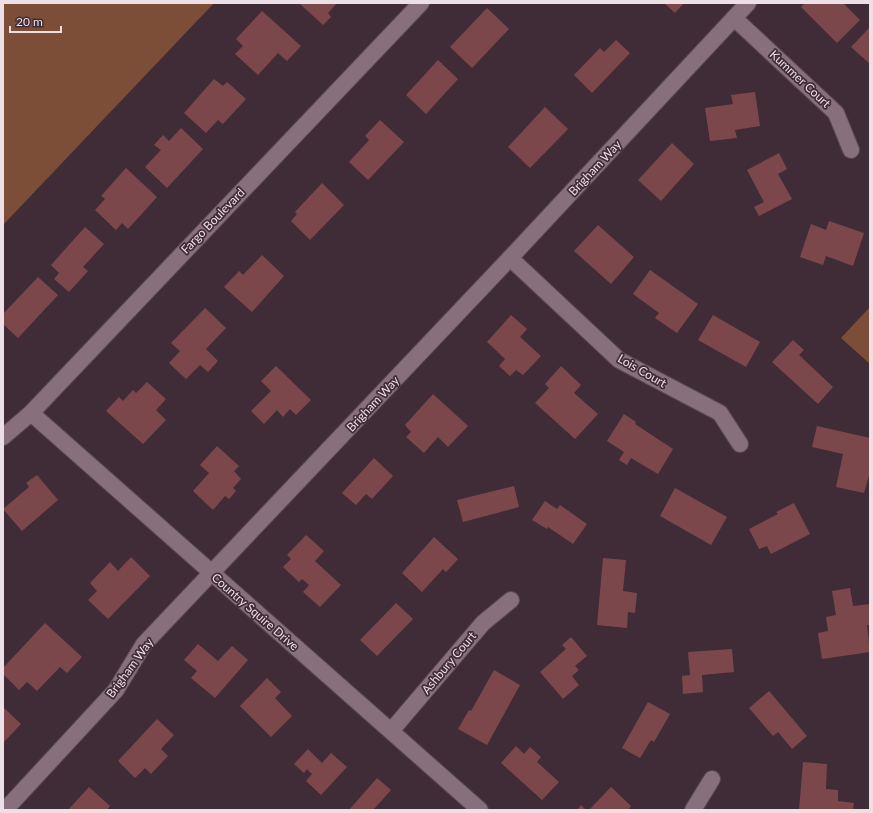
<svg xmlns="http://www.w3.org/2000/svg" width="873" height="813" viewBox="0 0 873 813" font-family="Lato,sans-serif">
  <rect width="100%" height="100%" fill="#402c37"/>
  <g fill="#7c4e38">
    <polygon points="3,3 214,3 3,225"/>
    <polygon points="870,307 870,364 841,338"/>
  </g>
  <g fill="#7c474b">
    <polygon points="299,3 337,3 328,13 331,17 323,25"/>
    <polygon points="664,3 684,3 675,13"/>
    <polygon points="805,3 843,3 860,20 837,43 801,7"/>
    <polygon points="487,8 509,29 472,68 450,47"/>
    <polygon points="262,11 301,46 287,61 278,53 258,75 235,54 243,46 236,39"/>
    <polygon points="870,27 870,64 851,47"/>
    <polygon points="616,40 630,53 592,93 574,75 600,48 604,52"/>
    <polygon points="438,60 458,79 426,114 406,95"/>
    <polygon points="214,79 223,86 227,82 246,99 223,124 218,120 206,133 184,113"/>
    <polygon points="755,92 760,126 735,130 737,138 710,141 705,108 733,104 731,95"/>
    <polygon points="545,107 568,129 530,168 508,147"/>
    <polygon points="380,120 404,142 368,180 349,162 369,140 365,136"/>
    <polygon points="181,128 203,149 167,188 145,167 161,150 154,145 163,135 169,141"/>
    <polygon points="672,143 694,164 661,201 638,180"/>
    <polygon points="779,153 787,169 778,174 792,199 759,216 754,207 764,202 747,170"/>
    <polygon points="126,168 157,197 128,229 122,223 116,230 95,210 105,199 101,196"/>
    <polygon points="322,183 344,205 310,240 291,221 297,214 295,212"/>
    <polygon points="829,221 864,233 853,266 826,256 823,265 800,257 811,224 826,230"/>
    <polygon points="598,225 634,257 611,284 574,251"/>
    <polygon points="85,227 104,244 83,267 88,271 69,292 54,279 59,273 51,265"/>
    <polygon points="262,255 284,276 252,312 224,287 239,271 243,275"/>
    <polygon points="650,270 698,304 677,333 655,318 659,313 633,294"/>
    <polygon points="38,277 58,295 18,338 3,324 3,314"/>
    <polygon points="205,308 226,328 206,349 218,361 208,372 200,365 186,379 169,363 180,351 171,343"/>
    <polygon points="511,315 527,329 520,337 541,356 523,375 516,370 510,376 499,366 505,359 487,342"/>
    <polygon points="713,315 760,342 746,367 698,340"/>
    <polygon points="793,340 804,350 799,355 833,387 818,404 772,362"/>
    <polygon points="276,366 311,400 296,415 290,409 283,417 277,410 264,424 251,411 271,391 261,381"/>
    <polygon points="561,366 581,385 574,393 598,414 575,439 535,403 549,388 545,384"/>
    <polygon points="147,382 166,399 156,410 166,420 143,444 106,411 119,397 123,401 133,390 136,393"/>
    <polygon points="433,394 468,426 448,447 438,437 424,453 406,437 411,432 405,425"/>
    <polygon points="624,414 636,422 635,424 673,449 658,474 631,458 627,465 619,460 624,452 607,441"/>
    <polygon points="817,426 870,438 870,472 864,493 836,487 843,454 812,447"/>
    <polygon points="217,446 239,466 234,471 241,479 233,488 236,491 229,499 225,496 213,510 193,491 209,473 200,465"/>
    <polygon points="374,458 393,476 372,499 366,494 356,505 342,493"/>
    <polygon points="37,475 58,500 22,531 3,509 29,487 26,483"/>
    <polygon points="514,486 519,507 463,522 457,500"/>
    <polygon points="675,488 727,517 711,545 660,516"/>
    <polygon points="545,501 557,509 560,505 587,524 573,544 548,527 547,529 532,520"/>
    <polygon points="794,503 810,534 771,554 767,546 759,549 749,529 778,514 776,512"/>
    <polygon points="306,535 324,551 315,561 341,585 320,607 303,592 309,585 302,579 299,582 283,567 291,559 287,555"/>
    <polygon points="434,537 458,559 446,572 443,569 422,592 402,573"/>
    <polygon points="131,557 150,576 108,619 88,600 97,591 90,583 110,562 118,571"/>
    <polygon points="603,558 626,560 623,591 637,593 635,613 628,612 627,628 597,625"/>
    <polygon points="850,588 853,606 870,604 870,625 867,625 870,652 822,659 818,633 828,631 826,617 836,615 832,591"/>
    <polygon points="396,603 413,619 377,656 360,640"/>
    <polygon points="45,623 82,657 67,673 60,667 37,691 27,682 19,690 3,674 3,668"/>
    <polygon points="571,637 587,656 575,666 579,670 572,676 579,685 563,699 540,672 566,649 562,645"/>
    <polygon points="198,644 218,661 232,646 248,660 215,698 191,678 197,671 184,660"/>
    <polygon points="732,649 734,672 702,675 703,692 683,694 682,676 690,675 688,652"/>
    <polygon points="494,670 520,685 487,745 458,729 469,710 471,711"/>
    <polygon points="267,678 281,692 275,698 292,716 271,737 240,706"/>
    <polygon points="769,691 807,736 792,749 778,732 773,736 749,708"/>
    <polygon points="648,702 670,714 654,742 651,740 640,758 622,748"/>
    <polygon points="3,707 21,724 3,743"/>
    <polygon points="157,719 174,735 161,749 168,756 151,774 145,768 135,778 118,761"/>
    <polygon points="516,746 524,754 530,747 541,757 537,762 559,782 542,800 501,763"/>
    <polygon points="308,749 322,763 331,753 347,767 321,795 306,781 312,774 307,769 304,773 294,764"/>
    <polygon points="803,762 827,764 826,789 838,790 838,801 854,803 853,810 799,810"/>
    <polygon points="377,778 391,790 374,809 375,810 349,810"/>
    <polygon points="89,787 110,806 107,810 68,810"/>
    <polygon points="611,787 631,806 628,810 589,810"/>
    <polygon points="581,805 586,810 577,810"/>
  </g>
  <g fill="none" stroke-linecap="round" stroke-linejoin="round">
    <g stroke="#5a4952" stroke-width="18">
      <g id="minor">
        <polyline points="734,18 836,113 851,150"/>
        <polyline points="510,258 619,360 720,413 740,444"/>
        <polyline points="31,413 480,810"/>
        <polyline points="3,437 31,413 421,3"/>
        <polyline points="391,731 483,623 511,600"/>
        <polyline points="5,810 116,690 144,644 510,258 748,3"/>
        <polyline points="693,810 712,779"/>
      </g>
    </g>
    <use href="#minor" stroke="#87707c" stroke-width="16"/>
  </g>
  <g text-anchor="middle" stroke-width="3.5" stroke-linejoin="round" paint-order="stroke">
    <g font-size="12" fill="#eddfe6" stroke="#402c37">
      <text transform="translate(800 79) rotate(43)" y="4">Kummer Court</text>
      <text transform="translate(595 168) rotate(-47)" y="4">Brigham Way</text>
      <text transform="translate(213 221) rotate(-46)" y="4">Fargo Boulevard</text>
      <text transform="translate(642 371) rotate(30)" y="4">Lois Court</text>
      <text transform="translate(373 404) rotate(-47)" y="4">Brigham Way</text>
      <text transform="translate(255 612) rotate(41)" y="4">Country Squire Drive</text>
      <text transform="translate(449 663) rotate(-50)" y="4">Ashbury Court</text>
      <text transform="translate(130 668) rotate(-54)" y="4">Brigham Way</text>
    </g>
  </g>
  <rect width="873" height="813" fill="none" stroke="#eddfe6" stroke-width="8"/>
  <path d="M10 26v6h51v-6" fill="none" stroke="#eddfe6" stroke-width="2"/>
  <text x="16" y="26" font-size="12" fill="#eddfe6" stroke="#402c37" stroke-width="3" paint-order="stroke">20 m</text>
</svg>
